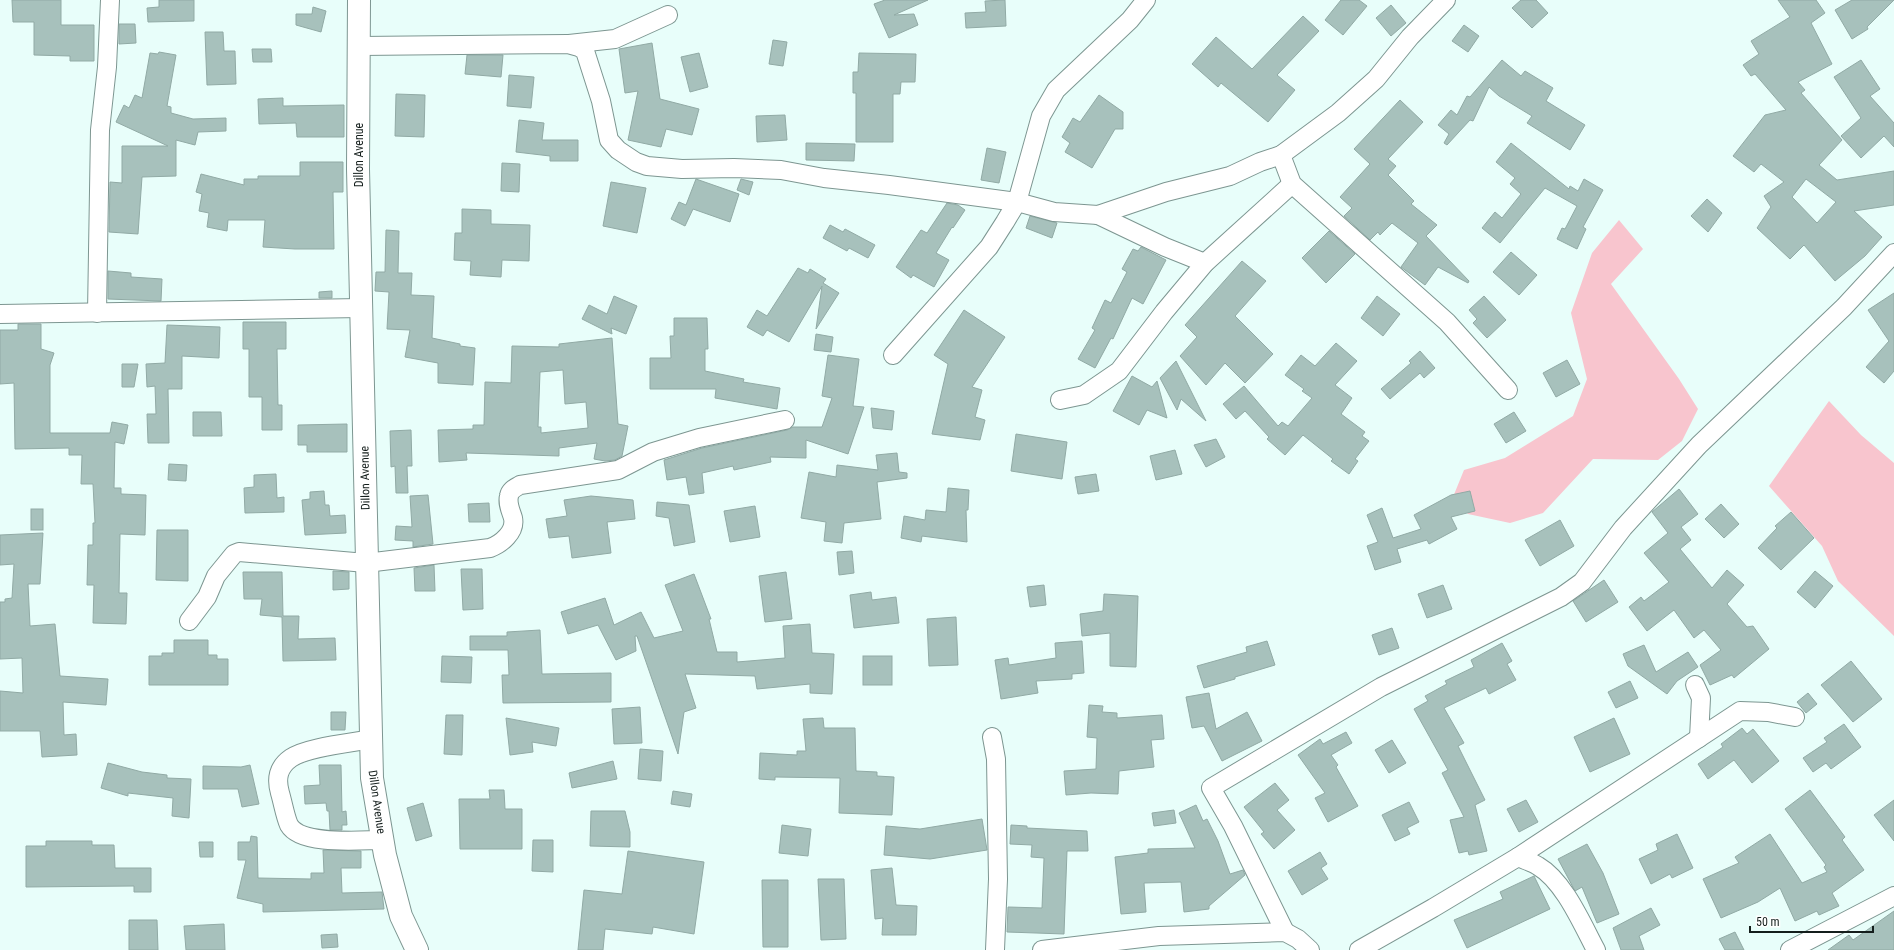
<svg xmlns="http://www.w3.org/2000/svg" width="1894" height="950" viewBox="0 0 1894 950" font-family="'Roboto Condensed',sans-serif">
  <rect width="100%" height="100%" fill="#e8fefa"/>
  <g fill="#f8c5ce">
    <polygon points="1619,220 1643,249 1611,284 1679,379 1698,409 1682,441 1658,460 1593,459 1543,513 1510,523 1468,514 1453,497 1464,470 1505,458 1573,416 1587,379 1571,313 1592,253"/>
    <polygon points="1829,401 1861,435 1894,463 1894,636 1838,581 1822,546 1769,486"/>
  </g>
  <g fill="#a7c1bc" stroke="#91aaa5" fill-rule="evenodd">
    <polygon points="12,0 61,0 61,25 94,25 94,61 70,61 70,56 34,55 34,22 13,22"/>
    <polygon points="159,0 194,0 194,21 148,22 147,8 159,7"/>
    <polygon points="885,0 928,0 894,15 914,14 918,25 889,38 874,4"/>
    <polygon points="1005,0 1006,26 966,28 965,13 986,12 985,1"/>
    <polygon points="1341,0 1359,0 1367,6 1343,35 1325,20"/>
    <polygon points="1521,0 1536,0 1548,13 1532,28 1512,8"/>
    <path d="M 1778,0 L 1816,0 L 1825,13 L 1811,23 L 1832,64 L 1798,82 L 1805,90 L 1801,93 L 1842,140 L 1819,165 L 1837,180 L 1894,171 L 1894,205 L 1854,211 L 1882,237 L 1865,256 L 1835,281 L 1804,245 L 1790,259 L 1757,228 L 1771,207 L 1764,196 L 1784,182 L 1761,164 L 1754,172 L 1733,156 L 1765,115 L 1786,110 L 1755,74 L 1751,76 L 1743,65 L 1759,54 L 1751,41 L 1790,17 ZM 1806,179 L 1836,202 L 1817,223 L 1792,197 Z"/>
    <polygon points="1852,0 1894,0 1867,27 1868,29 1852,39 1835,10"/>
    <polygon points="1391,5 1406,23 1391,36 1376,18"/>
    <polygon points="313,7 326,11 321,32 296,25 296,14 312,14"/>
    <polygon points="1303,16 1319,31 1277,75 1295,90 1268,122 1221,83 1218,87 1192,64 1216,37 1252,69"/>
    <polygon points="119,24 135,24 136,43 119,44"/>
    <polygon points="1464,25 1479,36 1468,52 1452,41"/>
    <polygon points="205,32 223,32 224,51 235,51 236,84 207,85"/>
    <polygon points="773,40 787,42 783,66 769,64"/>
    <polygon points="652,43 660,99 699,109 692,135 666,129 661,147 628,140 638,91 625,93 619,49"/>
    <polygon points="252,49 271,49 272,62 253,62"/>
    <polygon points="159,52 176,55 167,106 171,107 171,113 193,119 226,118 226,131 198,132 195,145 176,140 176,176 142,177 138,234 109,232 110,182 122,183 122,146 168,146 116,122 124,105 129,108 135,95 142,98 150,53 158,54"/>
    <polygon points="699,53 708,87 690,92 681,57"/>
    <polygon points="859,53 916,54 915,82 901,82 900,94 893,94 893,142 856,142 856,93 853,93 853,72 858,72"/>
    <polygon points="467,55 503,55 501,77 465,74"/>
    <polygon points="1502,60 1521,76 1525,71 1553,88 1546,101 1585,125 1570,150 1527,123 1532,116 1499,96 1489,87 1473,121 1470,120 1447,145 1444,143 1449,134 1438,125 1451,110 1457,115 1467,96 1470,97"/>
    <polygon points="1861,60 1880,89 1870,96 1894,123 1894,147 1884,136 1861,158 1841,136 1861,118 1834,77"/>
    <polygon points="509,75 534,77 531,108 507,106"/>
    <polygon points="396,94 425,95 424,137 395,136"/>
    <polygon points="1099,95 1123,112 1123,129 1115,129 1092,168 1065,152 1070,143 1062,137 1073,118 1080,122"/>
    <polygon points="283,98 283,106 344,105 344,137 297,137 296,123 259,124 258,99"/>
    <polygon points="1400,100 1423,122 1388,159 1396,166 1388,175 1414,201 1411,204 1437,225 1426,236 1469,281 1468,283 1438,267 1425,285 1401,267 1418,243 1392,223 1380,235 1378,232 1370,240 1344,216 1352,208 1340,197 1370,164 1354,149"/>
    <polygon points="785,115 787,140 757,142 756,116"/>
    <polygon points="519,120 544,123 542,140 578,140 578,161 550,161 550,156 516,152"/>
    <polygon points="806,143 855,144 854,161 806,160"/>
    <polygon points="1511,143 1569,189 1570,186 1578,191 1584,179 1603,190 1583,227 1586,229 1577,249 1557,239 1562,228 1565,229 1577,206 1545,188 1500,243 1482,228 1495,212 1502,218 1521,194 1510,184 1515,178 1496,162"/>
    <polygon points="987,148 1006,152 999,183 981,180"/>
    <polygon points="300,162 343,162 343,192 333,192 334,249 295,249 263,247 265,220 228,220 227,231 207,227 209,213 199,211 202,194 196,192 201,174 244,185 244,179 258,179 258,176 300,176"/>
    <polygon points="502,163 520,164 519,192 501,191"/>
    <polygon points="696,179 739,194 730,222 693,209 685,226 671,219 679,202 686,205"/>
    <polygon points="741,179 753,182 749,195 737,190"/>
    <polygon points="611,182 646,188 637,233 603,226"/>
    <polygon points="1707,199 1722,213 1708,232 1691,216"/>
    <polygon points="947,203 958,205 965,210 953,228 952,227 936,253 949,260 934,287 913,275 911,278 896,267 921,230 927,233"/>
    <polygon points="462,209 491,210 491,224 530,225 529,261 502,260 501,277 470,275 471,261 454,260 455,233 462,233"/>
    <polygon points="1030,216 1057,223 1052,238 1026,228"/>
    <polygon points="830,225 843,232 845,229 875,245 868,258 849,248 847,251 823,238"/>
    <polygon points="386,230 399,231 398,273 412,273 411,295 434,296 432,338 460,344 460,346 475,348 473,385 438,383 438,363 405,357 410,330 387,329 389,292 375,291 376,272 385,272"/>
    <polygon points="1329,231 1355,254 1326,283 1302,258"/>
    <polygon points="1141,247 1166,260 1143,304 1132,298 1113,339 1111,338 1095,368 1078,359 1095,330 1092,328 1105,300 1111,303 1127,272 1122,269 1133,249 1138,251"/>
    <polygon points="1511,252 1537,275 1519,295 1493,272"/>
    <polygon points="1242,261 1266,281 1235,316 1273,354 1245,383 1225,363 1206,385 1180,356 1197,337 1185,325"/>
    <polygon points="798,268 808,273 810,269 826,279 823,283 839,293 816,329 822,286 789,342 767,330 763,336 747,327 757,310 767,316"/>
    <polygon points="108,271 131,273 131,277 162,279 161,301 108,299"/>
    <polygon points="332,291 332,298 319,298 319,292"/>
    <polygon points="1894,293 1894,371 1884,383 1866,367 1889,341 1868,310"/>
    <polygon points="614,296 637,306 626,334 611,328 612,334 582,319 589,305 607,314"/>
    <polygon points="1377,296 1400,314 1383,336 1361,318"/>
    <polygon points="1484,296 1506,320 1487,338 1473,323 1477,319 1469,310"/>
    <polygon points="964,310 1005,337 972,387 982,390 975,417 985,420 980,440 932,434 948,364 934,355"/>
    <polygon points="674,318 707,318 708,349 705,349 705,371 744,379 743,382 780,388 777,409 715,398 716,389 650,389 650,358 671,358 670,336 674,336"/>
    <polygon points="243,322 286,322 286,349 277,349 278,405 282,405 282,430 262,430 262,397 249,397 249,349 243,349"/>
    <polygon points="18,324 41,324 41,349 54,353 50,365 50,433 110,433 112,422 128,425 124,444 115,442 114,488 121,488 121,494 146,495 145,535 120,534 119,593 127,593 126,624 93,623 94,585 87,585 88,545 93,545 93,523 95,523 93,484 81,484 82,455 69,455 69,448 15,449 14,383 0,384 0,330 18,330"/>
    <polygon points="167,325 220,327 219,358 182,356 182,389 168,389 169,443 148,443 147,414 156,414 155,386 147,387 146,364 165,363"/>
    <polygon points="816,334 833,337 831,352 814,350"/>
    <path d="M 612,338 L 618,424 L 628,426 L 622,456 L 615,460 L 605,461 L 594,459 L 597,443 L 559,448 L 559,456 L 466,453 L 467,460 L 439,462 L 438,430 L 473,429 L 473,425 L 484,425 L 485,382 L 511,383 L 512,346 L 559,347 L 559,344 ZM 563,370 L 565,404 L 586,402 L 588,428 L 541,433 L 541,427 L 538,427 L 540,372 Z"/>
    <polygon points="1336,343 1357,361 1335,385 1352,398 1341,414 1365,432 1362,436 1369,441 1355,459 1358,461 1349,474 1331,461 1333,459 1303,435 1285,455 1267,439 1269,437 1245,411 1236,419 1223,404 1244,386 1278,426 1282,422 1288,426 1312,398 1302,391 1304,389 1285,375 1301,355 1315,366"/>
    <polygon points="1420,351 1435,368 1424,378 1420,373 1390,399 1381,389 1411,363 1409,361"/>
    <polygon points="828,355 859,359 853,406 864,407 848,454 806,440 806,458 770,457 771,462 734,470 733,466 702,473 704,493 689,495 686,477 667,480 664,460 702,448 787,430 793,427 822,427 832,398 822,396"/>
    <polygon points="1567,360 1580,384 1556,397 1543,373"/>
    <polygon points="1176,361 1206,421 1181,399 1177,410 1160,378"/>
    <polygon points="122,364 138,364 134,387 122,387"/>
    <polygon points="1132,376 1152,387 1157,381 1167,418 1147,410 1139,425 1113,411"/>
    <polygon points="871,408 894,411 892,430 873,428"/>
    <polygon points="193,412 221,412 222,436 193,436"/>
    <polygon points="1514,412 1526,431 1506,443 1494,424"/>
    <polygon points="347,424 347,452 307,452 307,445 298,445 298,425"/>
    <polygon points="411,430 412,466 407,466 408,493 396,493 395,466 391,467 390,431"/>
    <polygon points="1016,434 1067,442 1062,479 1011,471"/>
    <polygon points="1216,439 1225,457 1206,467 1194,445"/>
    <polygon points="1175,450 1182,474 1156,480 1150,456"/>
    <polygon points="897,453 899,472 907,473 907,478 877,482 881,519 844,523 842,543 824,541 826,522 801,518 809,472 836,477 837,465 878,470 876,455"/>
    <polygon points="169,464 187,465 186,481 168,480"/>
    <polygon points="276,474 277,498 284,497 284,512 245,513 244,488 254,487 254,475"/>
    <polygon points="1096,474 1099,491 1078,494 1075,477"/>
    <polygon points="948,488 969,490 968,510 966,510 967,542 922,536 921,542 901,538 904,516 925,520 926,510 946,512"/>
    <polygon points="1679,489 1698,514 1681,527 1691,540 1680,549 1712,588 1727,570 1744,585 1727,604 1747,627 1753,626 1769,649 1734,678 1732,675 1710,685 1700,665 1721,650 1704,630 1694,638 1674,610 1647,631 1629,607 1641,597 1644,601 1669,582 1644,553 1668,533 1652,512"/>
    <polygon points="324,491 325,505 329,505 330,516 345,515 346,533 305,535 302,500 310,499 310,492"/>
    <polygon points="1470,491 1475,511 1451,517 1457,529 1429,544 1427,540 1397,549 1401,562 1375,570 1367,546 1378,542 1367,515 1382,508 1393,538 1421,529 1414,515 1451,495"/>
    <polygon points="428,495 433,544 413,547 413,541 395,540 396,526 412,527 410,496"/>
    <polygon points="591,496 633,500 635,519 607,522 611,553 572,558 569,536 549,538 546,519 567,516 564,500"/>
    <polygon points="657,502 689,505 695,542 674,546 669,518 656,516"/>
    <polygon points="489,503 490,522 469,522 468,504"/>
    <polygon points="1721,504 1739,524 1724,538 1705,519"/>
    <polygon points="755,506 760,537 730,542 724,511"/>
    <rect x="31" y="509" width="12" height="21"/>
    <polygon points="1791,512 1814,538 1781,570 1758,548 1777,528 1775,526"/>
    <polygon points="1560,520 1574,546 1540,566 1525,540"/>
    <polygon points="157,530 188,530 188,581 156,580"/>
    <polygon points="43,533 40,584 28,584 30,626 55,624 60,676 108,679 106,705 63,702 64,735 76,734 77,755 42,757 40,731 0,731 0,691 23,693 22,658 0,659 0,602 5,602 5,599 12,598 14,564 0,565 0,535"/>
    <polygon points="852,551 854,573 839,575 837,552"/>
    <polygon points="434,565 435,591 415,591 414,568"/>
    <polygon points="461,569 482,569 483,609 463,610"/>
    <polygon points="333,571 349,572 349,589 333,590"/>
    <polygon points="1815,571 1833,586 1815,608 1797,592"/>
    <polygon points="243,572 282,572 283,616 299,616 298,639 335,638 336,660 283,661 282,617 260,615 262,599 244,599"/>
    <polygon points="786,572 792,619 765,622 759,576"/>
    <polygon points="694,574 711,619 709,619 717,652 737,652 737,662 785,658 783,626 810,624 812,653 834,654 832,694 810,693 810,684 757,689 755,676 685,674 696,708 684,712 678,754 637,636 635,636 636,651 616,660 598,625 568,634 561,612 605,598 614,625 641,612 654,638 683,631 665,585"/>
    <polygon points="1604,580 1618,602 1586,622 1573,601"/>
    <polygon points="1044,585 1046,605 1030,607 1027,587"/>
    <polygon points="1443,585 1452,609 1427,618 1418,594"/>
    <polygon points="871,592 872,600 896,597 899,623 854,628 850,595"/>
    <polygon points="1104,594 1138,596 1136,667 1110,666 1110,633 1082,636 1080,614 1103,611"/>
    <polygon points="956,617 958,665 929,666 927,619"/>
    <polygon points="1392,628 1399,648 1379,655 1372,635"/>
    <polygon points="540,630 542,674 611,673 611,702 503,703 502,675 509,675 508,650 470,650 470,636 507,636 507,632"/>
    <polygon points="174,640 208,640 208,655 217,655 217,659 228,659 228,685 149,685 149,656 162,656 162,653 174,653"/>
    <polygon points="1082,641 1084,673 1072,674 1072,679 1036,681 1038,693 1001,699 995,660 1008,658 1009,665 1056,658 1055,643"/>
    <polygon points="1267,641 1275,665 1235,677 1235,679 1204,688 1197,666 1247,652 1246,647"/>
    <polygon points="1502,643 1512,661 1507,664 1516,680 1489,694 1486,688 1444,708 1464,743 1458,746 1485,800 1475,805 1487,851 1469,855 1468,851 1459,853 1450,820 1464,817 1442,773 1448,770 1414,709 1428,701 1425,696 1447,684 1445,681 1474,667 1471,660"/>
    <polygon points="1644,645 1656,672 1688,652 1698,667 1677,681 1667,694 1628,666 1623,654"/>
    <polygon points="442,656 472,657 471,683 441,682"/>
    <rect x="863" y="656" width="29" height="29"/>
    <polygon points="1851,661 1882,699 1853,722 1821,685"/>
    <polygon points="1630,681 1638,698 1616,708 1608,692"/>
    <polygon points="1209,693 1216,729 1247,712 1262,741 1222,761 1204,726 1192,728 1186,697"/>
    <polygon points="1808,693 1817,704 1806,713 1797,702"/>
    <polygon points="1089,705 1103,706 1102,712 1117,713 1117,718 1162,715 1164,739 1151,740 1154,767 1119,771 1118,794 1091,793 1066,795 1064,771 1096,769 1097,738 1087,737"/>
    <polygon points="640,707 642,743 614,744 612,709"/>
    <polygon points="331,712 346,712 345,730 331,730"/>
    <polygon points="446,715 463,715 462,755 444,754"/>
    <polygon points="506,718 559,728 556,746 532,742 533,752 510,755"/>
    <polygon points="823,718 824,728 855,728 856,771 877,772 877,776 894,777 892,815 839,813 840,778 775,777 775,780 759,779 760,753 797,755 797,751 806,751 803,719"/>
    <polygon points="1614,718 1630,754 1590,772 1574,737"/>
    <polygon points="1844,724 1861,747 1831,769 1826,763 1813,772 1803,758 1827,742 1824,738"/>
    <polygon points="1742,728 1747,734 1753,729 1779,761 1752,783 1734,760 1708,779 1698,764 1723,747 1721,744"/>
    <polygon points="1346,732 1352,743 1331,755 1338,765 1336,767 1358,806 1328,822 1315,798 1325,793 1298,755 1320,739 1323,744"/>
    <polygon points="1392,740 1406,763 1389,773 1375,750"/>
    <polygon points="640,749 663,751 661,781 638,779"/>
    <polygon points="613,761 617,779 572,788 569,773"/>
    <polygon points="108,763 142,772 167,775 167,778 191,779 189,818 172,816 173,798 128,793 128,796 101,788"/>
    <polygon points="250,765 259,804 242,807 238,789 203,789 203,766 241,767"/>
    <polygon points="319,765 341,765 342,812 346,811 347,825 342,825 342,830 330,830 329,811 327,811 326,803 305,804 304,786 320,785"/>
    <polygon points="1275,783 1289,800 1277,810 1295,830 1274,849 1261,834 1264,832 1244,807"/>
    <polygon points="489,790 504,790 505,809 522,809 522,849 460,849 459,799 490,799"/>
    <polygon points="1810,790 1845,837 1842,840 1864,870 1832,893 1839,906 1819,915 1817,911 1795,921 1780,888 1758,902 1721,918 1703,879 1739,863 1735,857 1770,834 1802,883 1827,872 1824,867 1826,865 1785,809"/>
    <polygon points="673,791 692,794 690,807 671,804"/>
    <polygon points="1526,800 1538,822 1519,832 1507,809"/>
    <polygon points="1894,800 1894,841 1874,815"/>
    <polygon points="1409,802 1419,822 1407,828 1410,834 1395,841 1382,815"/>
    <polygon points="423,803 432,836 416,841 407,808"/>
    <polygon points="1196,805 1203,821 1207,819 1218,841 1230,874 1243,870 1245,875 1209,906 1209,909 1184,912 1181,882 1144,883 1146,912 1121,914 1115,857 1148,853 1148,849 1195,848 1179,813"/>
    <polygon points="1174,810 1176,823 1154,826 1152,813"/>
    <polygon points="591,811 625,811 630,832 630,847 590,846"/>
    <polygon points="982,819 987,850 930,859 884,855 886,826 920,829"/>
    <polygon points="782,825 811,829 808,856 779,853"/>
    <polygon points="1011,825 1027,826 1027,828 1087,831 1088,851 1067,851 1064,934 1007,932 1008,907 1042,908 1044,858 1031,857 1032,845 1010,844"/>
    <polygon points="1677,834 1693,868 1672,878 1670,874 1651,884 1639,859 1658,850 1656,844"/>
    <polygon points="251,836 257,837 258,878 311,879 311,873 324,873 323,850 361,851 361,868 341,868 342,893 382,892 384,909 263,912 263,904 237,898 246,860 238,860 238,842 250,842"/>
    <polygon points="533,840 553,840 553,872 532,871"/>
    <polygon points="46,841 92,841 92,845 114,845 115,868 151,868 151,892 134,892 134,886 26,887 26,846 46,846"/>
    <polygon points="199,842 213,842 213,857 200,857"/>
    <polygon points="1587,844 1603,873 1619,914 1597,923 1582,887 1575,891 1558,859"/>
    <polygon points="628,851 704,862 694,934 653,927 652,934 605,929 603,950 578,950 584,890 622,894"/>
    <polygon points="1320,852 1327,864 1321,868 1328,879 1302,895 1288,871"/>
    <polygon points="892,868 896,905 917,906 916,935 882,935 883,918 875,919 871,870"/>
    <polygon points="1534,876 1550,909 1467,948 1454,920 1503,899 1500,892"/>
    <polygon points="818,879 844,879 846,939 821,940"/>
    <polygon points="762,880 788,880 788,947 763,947"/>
    <polygon points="1651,908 1660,925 1639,936 1644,950 1621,950 1613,928"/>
    <polygon points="1894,911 1894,950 1828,950 1849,935 1853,940"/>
    <polygon points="129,920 157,920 158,950 129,950"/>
    <polygon points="224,924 225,950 186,950 184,926"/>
    <polygon points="1735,932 1744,950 1725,950 1719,939"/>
    <polygon points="337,934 338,947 322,948 321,935"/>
  </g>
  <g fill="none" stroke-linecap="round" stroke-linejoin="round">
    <g stroke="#7d9691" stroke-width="20">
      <g id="minor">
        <polyline points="569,44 615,39 668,15"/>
        <polyline points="360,46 568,44 579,47 585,51 601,101 609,140 618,150 636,162 647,166 682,169 734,168 781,170 824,178 889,185 1017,202 1054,212 1098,215 1166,192 1230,176 1260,162 1281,155 1338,113 1376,79 1410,37 1446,0"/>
        <polyline points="1281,155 1292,184 1447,322 1508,390"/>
        <polyline points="1098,215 1165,247 1205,263"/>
        <polyline points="97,313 100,130 107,67 110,0"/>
        <polyline points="0,314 361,308"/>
        <polyline points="893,355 989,247 1005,222 1017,202 1041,116 1056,90 1130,20 1146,0"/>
        <polyline points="1060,400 1084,395 1119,371 1164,312 1205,263 1292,184"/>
        <path d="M 189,621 L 207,597 L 216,576 L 234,554 L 239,552 L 366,563 L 490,548 C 501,544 516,532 513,518 C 511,511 507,504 509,496 C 510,490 515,488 520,485 L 618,470 L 653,452 L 699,438 L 785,420"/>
        <polyline points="1695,685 1701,698 1699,738"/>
        <polyline points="992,737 996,759 998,879 995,950"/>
        <path d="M 371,739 C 351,743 307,747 291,758 C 278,767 276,779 280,793 C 283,803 285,816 289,825 C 301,846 361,840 382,840"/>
        <polyline points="1518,857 1740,711 1768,712 1795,717"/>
        <polyline points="1285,932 1233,826 1211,788 1381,687 1561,597 1582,582 1623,528 1699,445 1844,307 1894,253"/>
        <polyline points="1042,950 1159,936 1285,932 1298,939 1310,950"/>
        <path d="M 1359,950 L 1433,908 L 1518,857 C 1524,860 1532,862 1538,866 C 1564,881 1582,924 1596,950"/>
        <polyline points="1790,950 1894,896"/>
      </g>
    </g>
    <g stroke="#7d9691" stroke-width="24">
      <polyline id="tertiary" points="359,0 358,169 372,778 385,855 401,916 417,950"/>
    </g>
    <use href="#minor" stroke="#fff" stroke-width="18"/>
    <use href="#tertiary" stroke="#fff" stroke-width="22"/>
  </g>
  <g text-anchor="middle" stroke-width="4" stroke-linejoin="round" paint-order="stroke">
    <g font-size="12" fill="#141e1c" stroke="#fff">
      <text transform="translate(359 155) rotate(-90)" y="4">Dillon Avenue</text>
      <text transform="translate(365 478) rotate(-91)" y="4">Dillon Avenue</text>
      <text transform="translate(377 802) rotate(82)" y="4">Dillon Avenue</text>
    </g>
  </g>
  <path d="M1750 926v6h123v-6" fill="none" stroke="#141e1c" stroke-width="2"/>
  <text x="1756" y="926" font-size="12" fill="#141e1c" stroke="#ffffff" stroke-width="3" paint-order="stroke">50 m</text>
</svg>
